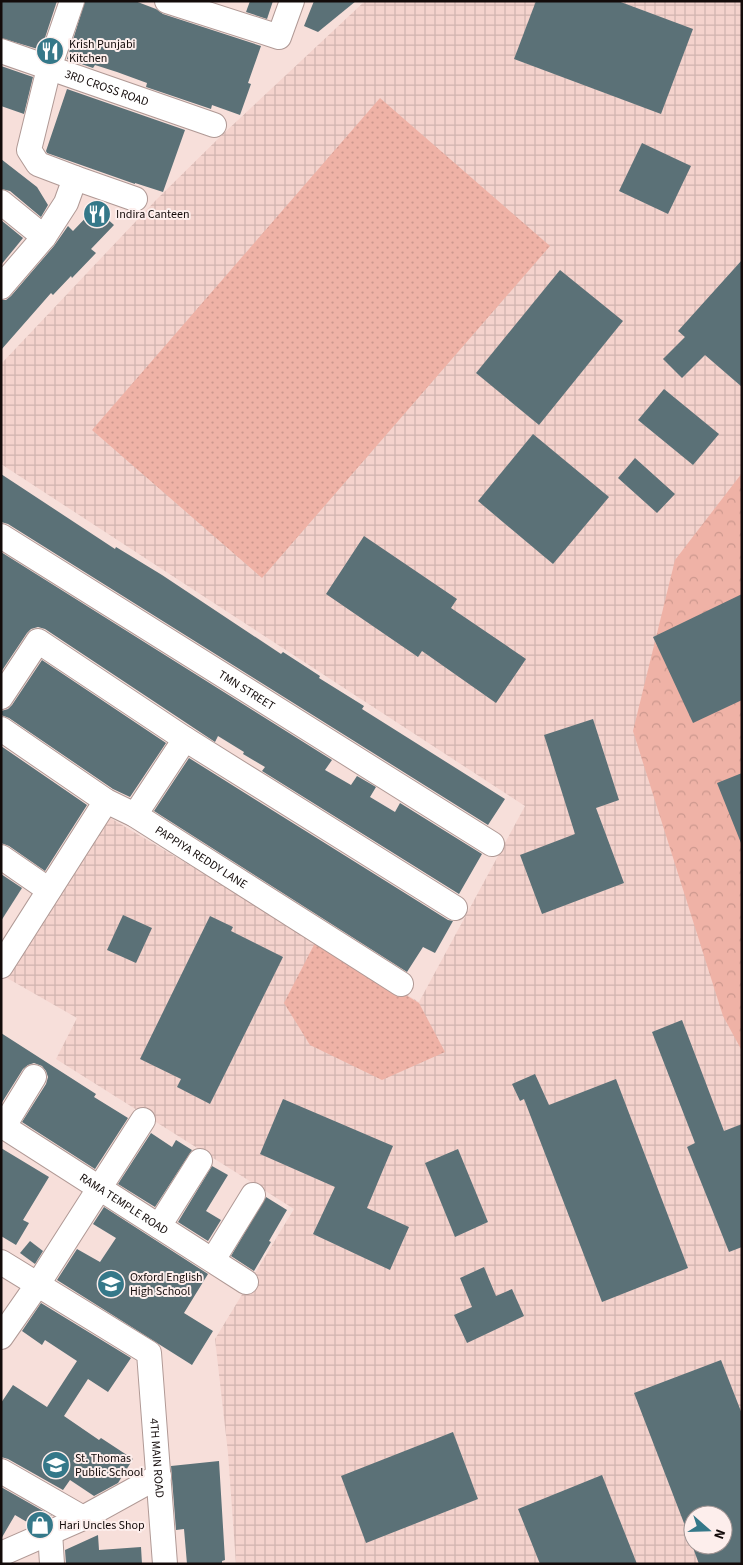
<svg xmlns="http://www.w3.org/2000/svg" width="743" height="1565" viewBox="0 0 743 1565" font-family="'Source Sans 3',sans-serif">
  <defs>
    <pattern id="industrial-grid" width="8" height="8" patternUnits="userSpaceOnUse" patternTransform="scale(1.25)"><rect width="8" height="8" fill="#f4d3cd"/><path d="M0 4h8M4 0v8" fill="none" stroke="#d0b4af"/></pattern>
    <pattern id="grass-dots" width="8" height="8" patternUnits="userSpaceOnUse" patternTransform="scale(1.25)"><rect width="8" height="8" fill="#efb2a6"/><path d="M2 2h.1M6 6h.1" fill="none" stroke="#cc988e" stroke-width="1.8" stroke-linecap="round"/></pattern>
    <pattern id="forest-crowns" width="20" height="18" patternUnits="userSpaceOnUse" patternTransform="scale(1.25)"><rect width="20" height="18" fill="#efb2a6"/><path d="M2 6a3 3 0 1 1 6 0M12 15a3 3 0 1 1 6 0" fill="none" stroke="#cc988e"/></pattern>
  </defs>
  <rect width="100%" height="100%" fill="#f7dfda"/>
  <path fill="url(#industrial-grid)" fill-rule="evenodd" d="M 365,1 L 742,1 L 742,1564 L 236,1564 L 228,1453 L 215,1339 L 294,1209 L 56,1059 L 77,1018 L 7,978 L 107,816 L 419,1002 L 525,806 L 1,464 L 1,364 L 156,200 L 222,135 ZM 693,1515 L 723,1515 L 723,1545 L 693,1545 Z"/>
  <g fill="url(#grass-dots)">
    <polygon points="380,98 550,246 262,578 92,430"/>
    <polygon points="316,941 419,1003 445,1052 382,1080 310,1045 284,1003"/>
  </g>
  <polygon fill="url(#forest-crowns)" points="742,473 742,1051 723,1016 633,731 675,560"/>
  <g fill="#5b7177">
    <polygon points="1,1 57,1 41,50 1,38"/>
    <polygon points="85,1 135,1 156,9 163,14 261,46 248,83 251,84 240,115 212,105 211,109 146,87 147,83 117,72 95,65 93,68 67,59"/>
    <polygon points="250,1 273,1 267,19 246,12"/>
    <polygon points="314,1 356,1 318,32 304,26"/>
    <polygon points="536,1 618,1 693,29 661,114 514,59"/>
    <polygon points="1,66 33,77 24,114 1,106"/>
    <polygon points="67,89 185,130 163,192 135,183 135,184 47,153 46,151"/>
    <polygon points="642,143 691,166 668,214 619,191"/>
    <polygon points="1,159 37,187 48,205 41,217 10,191 1,189"/>
    <polygon points="95,208 114,225 91,249 96,253 72,278 71,276 53,295 51,293 1,350 1,300 6,300 11,296 54,246 68,226 73,231"/>
    <polygon points="1,220 23,238 1,265"/>
    <polygon points="742,260 742,387 705,355 682,378 663,359 685,337 678,331"/>
    <polygon points="560,270 623,321 539,425 476,373"/>
    <polygon points="664,389 719,434 693,465 638,420"/>
    <polygon points="533,434 609,497 553,564 478,501"/>
    <polygon points="635,458 675,494 657,513 618,478"/>
    <polygon points="1,474 115,549 116,547 162,575 281,654 283,652 320,676 319,678 364,706 362,709 505,799 488,825 8,524 1,522"/>
    <polygon points="364,536 457,599 451,608 526,659 496,703 422,651 418,657 326,594"/>
    <polygon points="1,552 332,760 325,770 351,785 357,776 376,787 370,797 395,812 400,803 482,854 459,894 262,771 265,767 243,754 244,752 218,736 215,742 45,629 38,627 31,629 27,633 1,672"/>
    <polygon points="742,594 742,700 693,723 653,637"/>
    <polygon points="42,660 166,743 130,797 113,789 9,718 1,715 1,711 8,709 12,705"/>
    <polygon points="593,719 619,800 596,808 624,883 542,914 520,855 575,834 544,735"/>
    <polygon points="1,746 87,805 45,871 9,846 1,843"/>
    <polygon points="189,758 448,920 453,921 435,953 423,947 407,972 154,811"/>
    <polygon points="742,773 742,843 741,843 717,783"/>
    <polygon points="1,874 22,888 1,921"/>
    <polygon points="123,915 152,928 136,963 107,950"/>
    <polygon points="210,916 233,927 231,931 283,957 210,1104 177,1087 181,1079 140,1059"/>
    <polygon points="682,1020 724,1131 742,1124 742,1247 729,1252 687,1147 695,1143 652,1032"/>
    <polygon points="1,1033 96,1094 94,1097 128,1118 95,1169 22,1122 46,1084 48,1077 46,1071 42,1066 34,1063 28,1065 23,1069 1,1104"/>
    <polygon points="535,1074 549,1105 616,1079 688,1268 602,1302 524,1099 520,1101 512,1084"/>
    <polygon points="283,1099 393,1146 367,1208 409,1227 390,1270 313,1234 335,1187 260,1154"/>
    <polygon points="151,1133 172,1147 176,1140 192,1150 155,1207 118,1184"/>
    <polygon points="1,1148 49,1177 23,1220 29,1223 16,1245 1,1236"/>
    <polygon points="458,1149 488,1222 455,1237 425,1163"/>
    <polygon points="212,1166 228,1175 206,1211 221,1220 208,1241 178,1222"/>
    <polygon points="266,1197 287,1210 269,1241 271,1242 254,1271 231,1256"/>
    <polygon points="104,1207 208,1274 184,1313 213,1331 192,1365 57,1280 77,1249 100,1262 116,1238 93,1224"/>
    <polygon points="30,1241 43,1251 35,1264 20,1253"/>
    <polygon points="484,1267 496,1296 512,1289 524,1316 467,1343 454,1315 472,1307 460,1278"/>
    <polygon points="41,1303 131,1358 108,1392 88,1379 64,1416 99,1440 101,1438 133,1459 118,1483 94,1496 70,1480 63,1490 8,1459 1,1457 1,1403 13,1385 47,1407 77,1361 45,1340 42,1345 22,1331"/>
    <polygon points="721,1360 742,1414 742,1564 699,1564 692,1545 723,1545 723,1515 693,1515 693,1544 692,1544 634,1393"/>
    <polygon points="453,1432 478,1499 366,1543 341,1476"/>
    <polygon points="219,1461 225,1560 222,1561 222,1564 187,1564 184,1529 176,1530 171,1466"/>
    <polygon points="602,1475 637,1564 540,1564 518,1509"/>
    <polygon points="1,1487 52,1516 32,1525 15,1515 1,1539"/>
    <polygon points="98,1535 99,1550 141,1547 142,1564 66,1564 65,1550"/>
  </g>
  <g fill="none" stroke-linecap="round" stroke-linejoin="round">
    <g stroke="#b09995" stroke-width="26">
      <g id="minor">
        <polyline points="167,1 279,37 292,1"/>
        <path id="s1" d="M 1,51 L 214,125"/>
        <polyline points="75,178 135,199"/>
        <polyline points="1,202 44,237"/>
        <polyline points="1,287 44,237 66,203 75,178 38,164 29,150 49,68 72,1"/>
        <path id="s2" d="M 1,536 L 492,844"/>
        <polyline points="1,697 38,641 185,739"/>
        <path id="s3" d="M 1,729 L 106,801 L 135,815 L 401,984"/>
        <polyline points="135,815 185,739 455,908"/>
        <polyline points="1,857 49,890"/>
        <polyline points="1,966 106,801"/>
        <path id="s4" d="M 1,1125 L 246,1282"/>
        <polyline points="4,1126 34,1077"/>
        <polyline points="159,1226 200,1161"/>
        <polyline points="213,1260 253,1195"/>
        <path id="s5" d="M 1,1262 L 149,1353 L 165,1564"/>
        <polyline points="1,1337 38,1284 143,1120"/>
        <polyline points="1,1471 83,1518"/>
        <polyline points="50,1532 52,1564"/>
        <polyline points="1,1554 83,1518 159,1476"/>
      </g>
    </g>
    <use href="#minor" stroke="#fff" stroke-width="24"/>
  </g>
  <defs>
    <g id="restaurant-disc" transform="scale(1.4375)"><circle r="9.5" fill="#357889" stroke="#fdeeec"/><path d="M-5-6h1v4h1v-4h1v4h1v-4h1v5L-1.5 .5V6h-2V.5L-5-1ZM5-6V6H3V1.5H1.5Q1.5-4 5-6Z" fill="#fff"/></g>
    <g id="school-disc" transform="scale(1.4375)"><circle r="9.5" fill="#357889" stroke="#fdeeec"/><path d="M0-5L7-2L0 1L-7-2ZM-4 1L0 2.5L4 1V4Q0 6-4 4Z" fill="#fff"/></g>
    <g id="shop-disc" transform="scale(1.4375)"><circle r="9.5" fill="#357889" stroke="#fdeeec"/><path d="M-5-2.5h2.3a2.7 3.5 0 0 1 5.4 0H5L5.5 6h-11ZM-1.5-2.5h3a1.5 2.3 0 0 0-3 0Z" fill="#fff"/></g>
  </defs>
  <g fill-rule="evenodd">
    <use href="#restaurant-disc" x="50" y="51"/>
    <use href="#restaurant-disc" x="97" y="214"/>
    <use href="#school-disc" x="111" y="1284"/>
    <use href="#school-disc" x="56" y="1465"/>
    <use href="#shop-disc" x="40" y="1525"/>
  </g>
  <g text-anchor="middle" stroke-width="4" stroke-linejoin="round" paint-order="stroke">
    <g font-size="12" fill="#130b0a" stroke="#fdeeec" text-anchor="start">
      <text x="69" y="48">Krish Punjabi<tspan x="69" dy="14">Kitchen</tspan></text>
      <text x="116" y="218">Indira Canteen</text>
      <text x="130" y="1281">Oxford English<tspan x="130" dy="14">High School</tspan></text>
      <text x="75" y="1462">St. Thomas<tspan x="75" dy="14">Public School</tspan></text>
      <text x="59" y="1529">Hari Uncles Shop</text>
    </g>
    <g font-size="12" fill="#130b0a" stroke="#fdeeec">
      <text dy="4" stroke="none"><textPath href="#s1" startOffset="112">3RD CROSS ROAD</textPath></text>
      <text dy="4" stroke="none"><textPath href="#s2" startOffset="290">TMN STREET</textPath></text>
      <text dy="4" stroke="none"><textPath href="#s3" startOffset="238">PAPPIYA REDDY LANE</textPath></text>
      <text dy="4" stroke="none"><textPath href="#s4" startOffset="146">RAMA TEMPLE ROAD</textPath></text>
      <text dy="4" stroke="none"><textPath href="#s5" startOffset="279">4TH MAIN ROAD</textPath></text>
    </g>
  </g>
  <rect width="743" height="1565" fill="none" stroke="#130b0a" stroke-width="5"/>
  <g transform="translate(708 1530) rotate(110)"><circle r="24" fill="#fdeeec" stroke="#9f9392"/>
  <path d="M0-4L9 19L0 12L-9 19Z" fill="#357889"/>
  <text y="-8" font-size="14" font-weight="bold" text-anchor="middle" fill="#130b0a">N</text>
  </g>
</svg>
